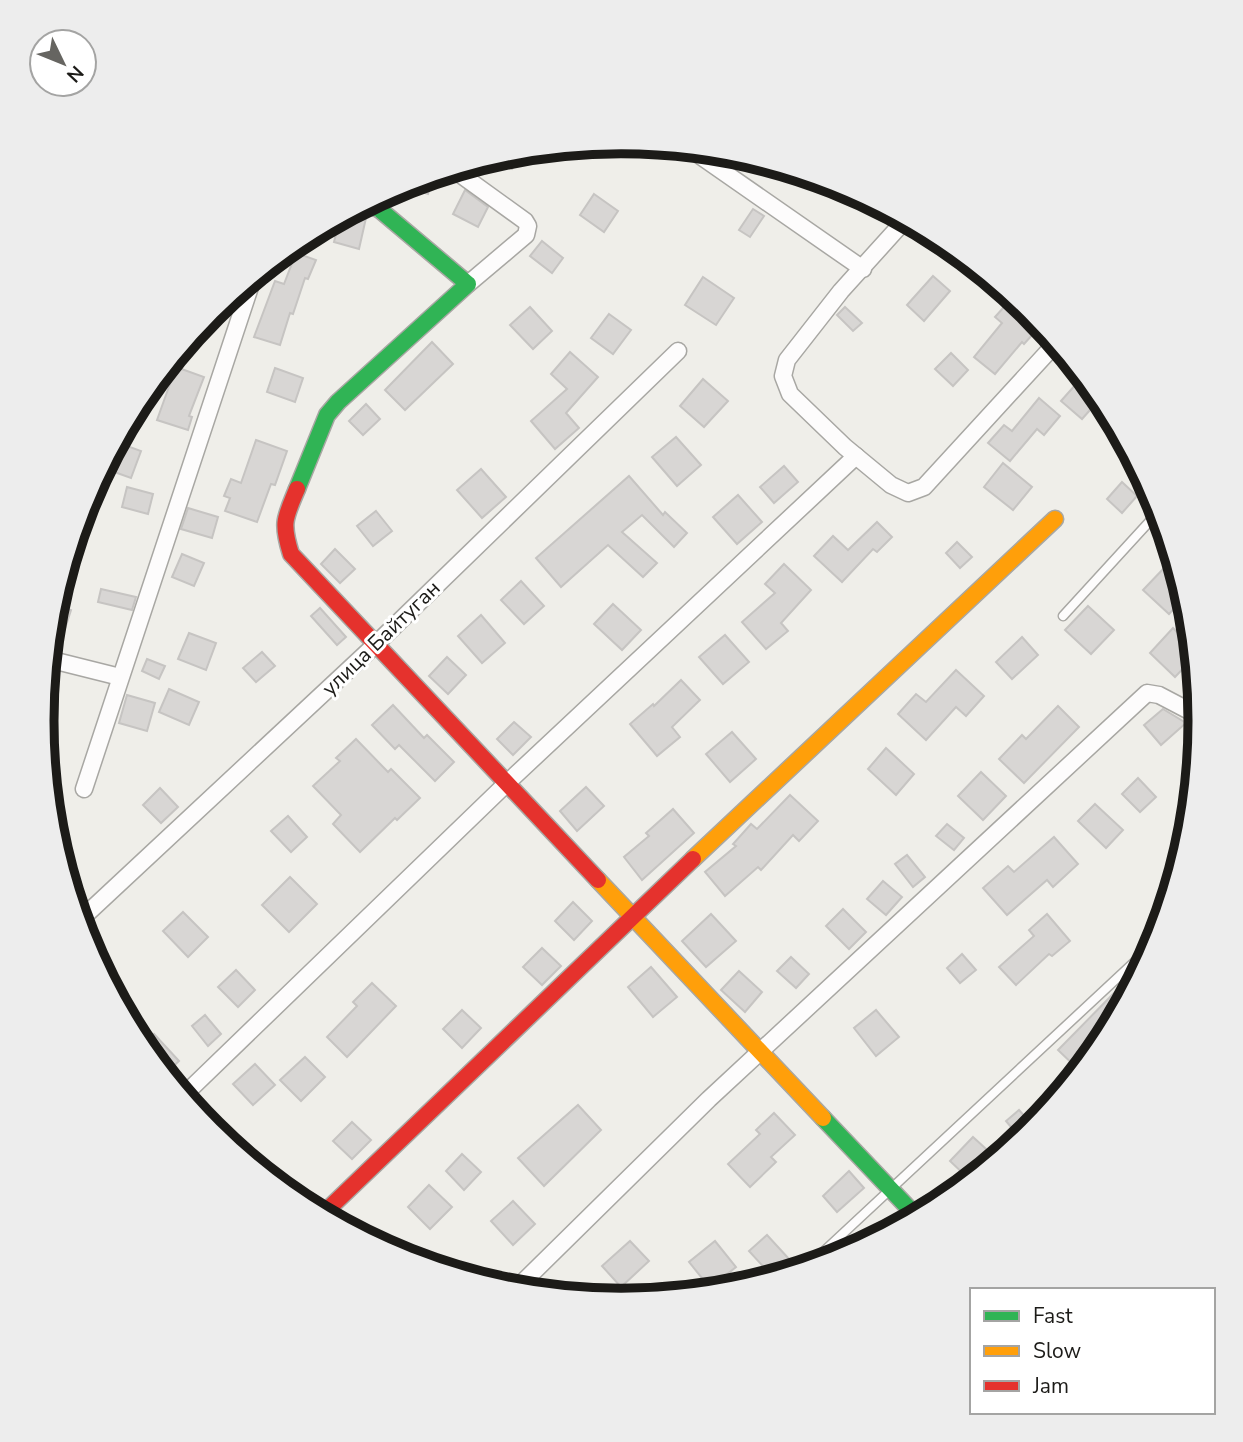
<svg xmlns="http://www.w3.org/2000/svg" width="1243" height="1442" viewBox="0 0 1243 1442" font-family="'Nunito Sans',sans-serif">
  <rect width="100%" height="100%" fill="#efeee9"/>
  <g fill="#d8d6d4" stroke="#c6c4c2" stroke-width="2">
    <polygon points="526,151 512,169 495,157 509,153"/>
    <polygon points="434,175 428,194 401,185 418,180"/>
    <polygon points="465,190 488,207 478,227 453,214"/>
    <polygon points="594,194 618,211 604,232 580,215"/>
    <polygon points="753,209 764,216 750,237 739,230"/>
    <polygon points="349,213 366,218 359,249 334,242 340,218"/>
    <polygon points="542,241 563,258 552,273 530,256"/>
    <polygon points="296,253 316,260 308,279 305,278 293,314 290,313 280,345 254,337 275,281 284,284"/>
    <polygon points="933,276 950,291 924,321 907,305"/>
    <polygon points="703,277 734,298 716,325 685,305"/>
    <polygon points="1013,297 1042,324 1024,344 1022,342 995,374 974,357 1002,323 995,317"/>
    <polygon points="530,307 552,331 533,349 510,325"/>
    <polygon points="845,307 862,323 853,331 837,315"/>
    <polygon points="609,314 631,330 613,354 591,338"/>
    <polygon points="432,342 453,364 405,410 385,390"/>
    <polygon points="570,352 598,377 566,413 579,428 555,449 531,421 567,389 551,374"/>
    <polygon points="951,353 968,370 953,386 935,369"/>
    <polygon points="176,367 204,377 189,416 192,417 188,430 157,420"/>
    <polygon points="275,368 303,378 295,402 267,392"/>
    <polygon points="703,379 728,401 704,427 680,406"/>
    <polygon points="1077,383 1098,401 1082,419 1061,401"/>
    <polygon points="1039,398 1060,416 1044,435 1037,429 1010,461 988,443 1004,425 1012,431"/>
    <polygon points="366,404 380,419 363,435 349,421"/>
    <polygon points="676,437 701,465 677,486 652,457"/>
    <polygon points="256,440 287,451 275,485 271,484 257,522 225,511 230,498 224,496 231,479 241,483"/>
    <polygon points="116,442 141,451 131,478 106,469 107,460"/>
    <polygon points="1003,463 1032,487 1013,510 984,487"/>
    <polygon points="784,466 798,482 774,503 760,487"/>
    <polygon points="481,469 506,497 482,518 457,490"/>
    <polygon points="629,476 663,515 665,512 687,533 674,547 642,515 622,532 657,563 643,577 608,545 561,587 536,558"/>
    <polygon points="1122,482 1137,496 1122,513 1107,499"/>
    <polygon points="127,487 153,494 148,514 122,507"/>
    <polygon points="738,495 762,522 737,544 713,517"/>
    <polygon points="188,508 218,517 212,538 181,529"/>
    <polygon points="376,511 392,531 373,546 357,526"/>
    <polygon points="877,522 892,537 877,552 873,549 842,582 814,556 833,536 848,550"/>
    <polygon points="957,542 972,557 960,568 946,553"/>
    <polygon points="335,549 355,569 340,583 321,564"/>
    <polygon points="182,554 204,563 194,586 172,577"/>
    <polygon points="784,564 811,590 781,623 788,631 766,649 742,622 775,593 765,584"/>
    <polygon points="1166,566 1182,581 1186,596 1169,614 1143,590"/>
    <polygon points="521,581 544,606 524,624 501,600"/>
    <polygon points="101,589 136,597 132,610 98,602"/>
    <polygon points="54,604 71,610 61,641 50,637"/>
    <polygon points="613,604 641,630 622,650 594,624"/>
    <polygon points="1088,606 1114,630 1091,654 1065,630"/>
    <polygon points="320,608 346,637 337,645 311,616"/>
    <polygon points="481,615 505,643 482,663 458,636"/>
    <polygon points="1173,628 1194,649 1195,656 1175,677 1150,653"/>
    <polygon points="189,633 216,643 206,670 178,659"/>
    <polygon points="725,635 749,662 723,684 699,657"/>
    <polygon points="1022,637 1038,655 1012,679 996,662"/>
    <polygon points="262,652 275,666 256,682 243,668"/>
    <polygon points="447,657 466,675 448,694 429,676"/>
    <polygon points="147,659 165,666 159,679 142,671"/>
    <polygon points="956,670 984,696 966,716 956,707 926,740 898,714 916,694 926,702"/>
    <polygon points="681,680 700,700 672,727 680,737 657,756 630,724 653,704 654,706"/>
    <polygon points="169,689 199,702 189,725 159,712"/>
    <polygon points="127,695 155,703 147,731 119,723"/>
    <polygon points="393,705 424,738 427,735 454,762 435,781 399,745 395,749 372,725"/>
    <polygon points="1058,706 1079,727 1024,783 999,759 1022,735 1026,739"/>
    <polygon points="1163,709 1186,723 1161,745 1144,725"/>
    <polygon points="514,722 531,737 513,755 497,739"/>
    <polygon points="732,732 756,759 730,782 706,754"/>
    <polygon points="356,739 388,772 391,769 420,798 397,820 395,818 360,852 333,824 341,815 313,786 340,761 336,758"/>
    <polygon points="886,748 914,774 896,795 868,769"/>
    <polygon points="981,772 1006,796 983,820 958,796"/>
    <polygon points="1138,778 1156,797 1140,812 1122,794"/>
    <polygon points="586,787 604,806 577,831 560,811"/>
    <polygon points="160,788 178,807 161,823 143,805"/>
    <polygon points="790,795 818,821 799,841 793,835 761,870 758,867 725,896 705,872 736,846 733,844 751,824 757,829"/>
    <polygon points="1095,804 1123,830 1106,848 1078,821"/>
    <polygon points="673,809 694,833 642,880 624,857 649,836 646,833"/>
    <polygon points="288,816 307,837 291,852 271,831"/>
    <polygon points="947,824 964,838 954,850 936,836"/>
    <polygon points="1054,837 1078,864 1053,887 1047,880 1007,915 983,888 1008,866 1014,872"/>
    <polygon points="907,855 925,877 913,887 895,864"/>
    <polygon points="290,877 317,904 289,932 262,905"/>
    <polygon points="883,881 902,897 886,915 867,899"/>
    <polygon points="573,902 592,921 574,940 555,921"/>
    <polygon points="843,909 866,932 849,949 826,926"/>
    <polygon points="183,912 208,937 188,957 163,931"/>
    <polygon points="711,914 736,941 706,967 682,941"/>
    <polygon points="1047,914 1070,941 1052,956 1049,954 1016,985 999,967 1034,936 1029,930"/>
    <polygon points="542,948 561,966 542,985 523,967"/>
    <polygon points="962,954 976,970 960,983 947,968"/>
    <polygon points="791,957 809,974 796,988 777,971"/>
    <polygon points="651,967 677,997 653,1017 628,987"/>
    <polygon points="236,970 255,990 238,1007 218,987"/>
    <polygon points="739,971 762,992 745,1012 721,990"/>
    <polygon points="372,983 396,1006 347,1057 327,1037 357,1006 353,1002"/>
    <polygon points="1118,989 1128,998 1103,1043 1080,1071 1058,1050"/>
    <polygon points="462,1010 481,1028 462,1048 443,1029"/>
    <polygon points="876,1010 899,1037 876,1056 854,1028"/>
    <polygon points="205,1015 221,1034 208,1046 192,1026"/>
    <polygon points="154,1034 179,1061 165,1074 142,1046"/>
    <polygon points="305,1057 325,1077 301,1101 280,1080"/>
    <polygon points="255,1064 275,1085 253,1105 233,1084"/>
    <polygon points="578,1105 601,1130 544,1186 518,1158"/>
    <polygon points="1019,1110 1034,1127 1021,1139 1006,1121"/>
    <polygon points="774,1113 795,1135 771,1157 776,1162 750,1187 728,1164 760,1134 756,1130"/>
    <polygon points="352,1122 371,1140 352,1159 333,1141"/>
    <polygon points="973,1137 997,1159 971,1181 950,1161"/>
    <polygon points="462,1154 481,1172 464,1190 446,1171"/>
    <polygon points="849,1171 864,1188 837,1212 823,1196"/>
    <polygon points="429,1185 452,1207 430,1229 408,1207"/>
    <polygon points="513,1201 535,1224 513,1245 491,1221"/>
    <polygon points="767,1235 789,1259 771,1275 749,1251"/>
    <polygon points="630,1241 649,1261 621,1287 602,1266"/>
    <polygon points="715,1241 736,1267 710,1288 689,1262"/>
  </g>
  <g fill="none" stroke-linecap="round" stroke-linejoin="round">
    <g stroke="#a8a7a3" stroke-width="11">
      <g id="lane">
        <polyline points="1063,616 1160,510"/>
        <polyline points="807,1267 1157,941"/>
      </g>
    </g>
    <g stroke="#a8a7a3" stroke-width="19">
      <g id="street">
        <polyline points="689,148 863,269"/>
        <polyline points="453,169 525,221 528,226 526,235 468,284"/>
        <polyline points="379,209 387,193"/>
        <polyline points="906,219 841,291 787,360 783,376 790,394 845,447 891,485 908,493 924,487 1057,342"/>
        <polyline points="48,659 120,677"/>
        <polyline points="84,789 253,278"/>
        <polyline points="79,921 375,645 678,351"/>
        <polyline points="183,1096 507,783 856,456"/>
        <polyline points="515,1290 709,1099 1147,693 1159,695 1201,717"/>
      </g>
    </g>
    <g stroke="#a8a7a3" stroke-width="19">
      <g id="fast">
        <polyline points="297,489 327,415 338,402 468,284 379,209 365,204"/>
        <polyline points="823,1118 917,1217"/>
      </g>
    </g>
    <g stroke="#a8a7a3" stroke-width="19">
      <g id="slow">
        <polyline points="693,859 1055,519"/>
        <polyline points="598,880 823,1118"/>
      </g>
    </g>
    <g stroke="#a8a7a3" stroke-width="19">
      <g id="jam">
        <path d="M 297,489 C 285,518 281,522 291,554 L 598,880"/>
        <polyline points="322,1215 693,859"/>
      </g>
    </g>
    <use href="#lane" stroke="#fdfcfc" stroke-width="8"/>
    <use href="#street" stroke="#fdfcfc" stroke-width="16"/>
    <use href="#fast" stroke="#30b455" stroke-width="16"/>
    <use href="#slow" stroke="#ff9f0a" stroke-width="16"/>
    <use href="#jam" stroke="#e5322d" stroke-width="16"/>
  </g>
  <g text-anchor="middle" stroke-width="6" stroke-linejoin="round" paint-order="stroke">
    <g font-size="21" fill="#1c1b18" stroke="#fff">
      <text transform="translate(381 638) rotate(-44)" y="7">улица Байтуган</text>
    </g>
  </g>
  <path d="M0 0H1243V1442H0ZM54 721a567 567 0 1 1 1134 0a567 567 0 1 1-1134 0Z" fill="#ededed" fill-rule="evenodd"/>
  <path fill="none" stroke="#1c1b18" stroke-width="9" d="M54 721a567 567 0 1 1 1134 0a567 567 0 1 1-1134 0Z"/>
  <rect x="970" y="1288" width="245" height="126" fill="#ffffff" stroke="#a4a4a3" stroke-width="2"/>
  <rect x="984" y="1311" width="35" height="10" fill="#30b455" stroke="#a4a4a3" stroke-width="2"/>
  <text x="1033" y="1323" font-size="21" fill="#1c1b18">Fast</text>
  <rect x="984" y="1346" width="35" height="10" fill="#ff9f0a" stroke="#a4a4a3" stroke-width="2"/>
  <text x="1033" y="1358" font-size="21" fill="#1c1b18">Slow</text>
  <rect x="984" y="1381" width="35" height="10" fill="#e5322d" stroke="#a4a4a3" stroke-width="2"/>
  <text x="1033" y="1393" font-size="21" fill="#1c1b18">Jam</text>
  <g transform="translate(63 63) rotate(133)"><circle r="33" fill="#ffffff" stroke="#a4a4a3" stroke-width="2"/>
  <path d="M0-5L12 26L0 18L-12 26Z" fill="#666561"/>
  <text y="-10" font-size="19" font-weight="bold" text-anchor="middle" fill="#1c1b18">N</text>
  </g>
</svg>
